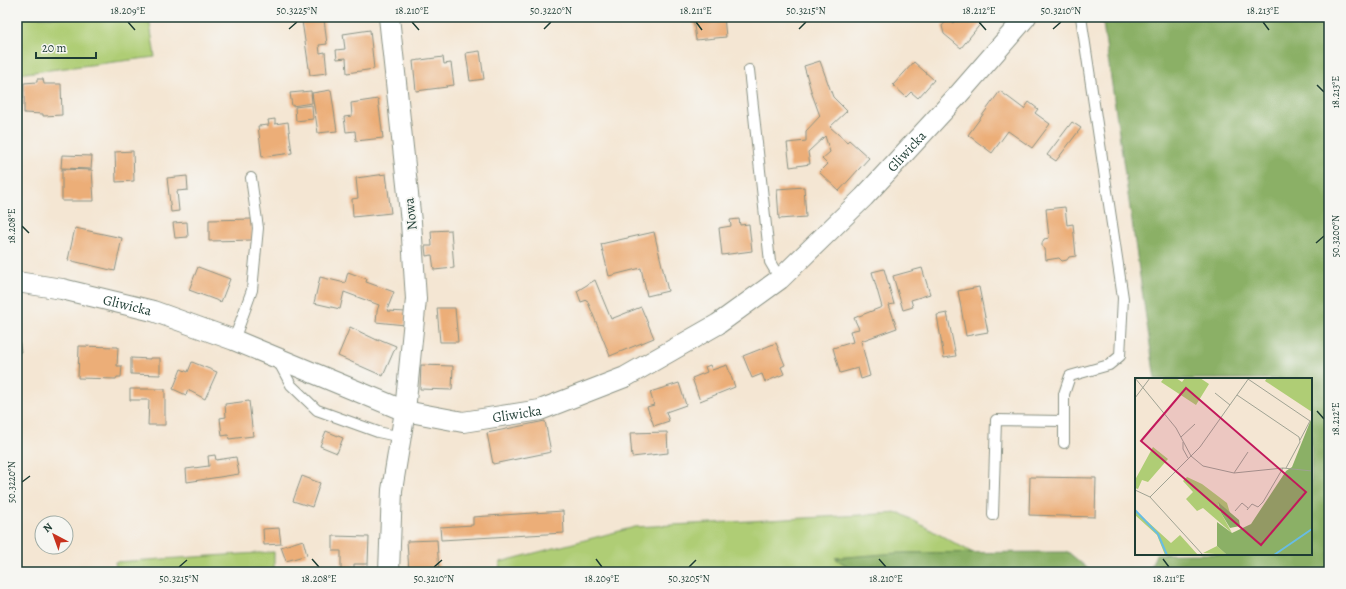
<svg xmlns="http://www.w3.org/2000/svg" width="1346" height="589" viewBox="0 0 1346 589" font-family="Alegreya,serif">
  <rect width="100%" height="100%" fill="#f6f6f2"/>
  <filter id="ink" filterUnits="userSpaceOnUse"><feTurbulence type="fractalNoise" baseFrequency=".025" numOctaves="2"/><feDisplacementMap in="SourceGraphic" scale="8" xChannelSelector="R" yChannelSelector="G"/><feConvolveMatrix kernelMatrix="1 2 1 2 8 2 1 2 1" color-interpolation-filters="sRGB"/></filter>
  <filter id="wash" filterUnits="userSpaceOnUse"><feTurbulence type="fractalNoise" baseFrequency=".012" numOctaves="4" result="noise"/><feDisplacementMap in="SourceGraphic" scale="16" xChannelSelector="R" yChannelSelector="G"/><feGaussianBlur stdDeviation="0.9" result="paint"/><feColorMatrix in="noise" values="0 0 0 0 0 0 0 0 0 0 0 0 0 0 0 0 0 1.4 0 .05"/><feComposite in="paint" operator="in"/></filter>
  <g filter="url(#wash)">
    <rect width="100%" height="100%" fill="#f4e6d3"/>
    <g fill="#afcd75" stroke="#678554">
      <polygon points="17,17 149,17 155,57 17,74"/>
      <polygon points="900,513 973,553 906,553 835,558 857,572 499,572 500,562 635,527"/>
      <polygon points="274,552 274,572 117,572 115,562"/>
    </g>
    <g fill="#8bb066" stroke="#55764d">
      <polygon points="1102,17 1329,17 1329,572 1149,572 1156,554 1311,554 1311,379 1155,379"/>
      <polygon points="1068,552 1092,572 857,572 835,558 897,553"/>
    </g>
    <g id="blocks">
      <g fill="#ecae78">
        <polygon points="693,17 724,17 726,37 696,40"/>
        <polygon points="957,17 986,17 961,48 944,34 942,26 948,19 953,23"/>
        <polygon points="324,19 327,44 319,45 320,53 325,52 327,73 310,75 302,21"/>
        <polygon points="370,30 374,69 347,73 346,58 337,59 336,50 345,49 343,34"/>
        <polygon points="480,51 484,79 470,81 466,53"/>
        <polygon points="443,57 444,64 451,63 454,85 446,86 447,87 416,91 413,61"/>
        <polygon points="820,61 833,97 847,111 830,127 847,142 849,140 869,158 839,191 819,172 827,164 822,159 830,152 825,136 808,152 810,164 790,167 787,143 806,141 806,131 820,116 812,94 804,66"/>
        <polygon points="914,62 934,80 918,98 911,92 906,97 893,85"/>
        <polygon points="37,79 43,79 44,84 61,84 62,115 43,116 43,114 24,113 24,83 37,82"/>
        <polygon points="331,90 337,131 318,133 312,93"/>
        <polygon points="311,91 312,103 292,106 290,93"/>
        <polygon points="1000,91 1024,109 1029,102 1038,109 1035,113 1050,124 1032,148 1008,131 992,153 968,135"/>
        <polygon points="378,99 383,138 356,141 355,131 346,132 344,117 352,116 351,103"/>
        <polygon points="312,105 313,119 296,121 295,107"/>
        <polygon points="275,119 275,124 288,122 292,153 262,157 258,126 269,125 268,120"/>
        <polygon points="1072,122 1081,128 1056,161 1047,155"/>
        <polygon points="133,151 134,181 116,182 115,152"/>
        <polygon points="62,155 92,156 91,169 61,168"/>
        <polygon points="62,169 92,170 94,201 62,201"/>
        <polygon points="386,174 391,213 353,217 352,199 358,198 356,178"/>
        <polygon points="187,176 188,190 177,191 179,211 171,212 167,178"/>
        <polygon points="804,187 806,217 779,219 777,189"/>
        <polygon points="1065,207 1067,225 1073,224 1076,256 1069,257 1067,260 1062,261 1059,258 1046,260 1045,249 1042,247 1042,243 1044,239 1049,238 1046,209"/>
        <polygon points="252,219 253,240 209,241 209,220"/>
        <polygon points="739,219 740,225 749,224 752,251 722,255 719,228 731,226 730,220"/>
        <polygon points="187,222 188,237 175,238 173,223"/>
        <polygon points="75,228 122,238 115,271 68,260"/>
        <polygon points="451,230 454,268 434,270 432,255 426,256 425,246 432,246 431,231"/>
        <polygon points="654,232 668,291 647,296 641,268 609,276 601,244"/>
        <polygon points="198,267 230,279 221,302 189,290"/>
        <polygon points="922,268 930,294 911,300 913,307 903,310 893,276"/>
        <polygon points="884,269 894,304 889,305 897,328 861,341 870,376 861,379 858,368 840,373 833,348 853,342 850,331 859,329 854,318 882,307 872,272"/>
        <polygon points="348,272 367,279 366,282 394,292 387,310 388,311 406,312 405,325 376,322 377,311 379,305 344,292 340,309 314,303 320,277 345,283"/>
        <polygon points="595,280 611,319 641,307 654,338 610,356 587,300 581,302 577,291"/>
        <polygon points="979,287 988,332 966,336 958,291"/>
        <polygon points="437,308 455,308 458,342 440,342"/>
        <polygon points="947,313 956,356 944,358 937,315"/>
        <polygon points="350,327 379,341 379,339 396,346 383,376 338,356"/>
        <polygon points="17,331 18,331 21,352 17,353"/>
        <polygon points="776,343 785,365 781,367 784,374 765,382 762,374 752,378 743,356"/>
        <polygon points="79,346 118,347 117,366 122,366 121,377 117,377 116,379 78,378"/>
        <polygon points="131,358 150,359 150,358 160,358 160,375 131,374"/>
        <polygon points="192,362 217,372 205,399 188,390 186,395 173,389 181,369 188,372"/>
        <polygon points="421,365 453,366 452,390 420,389"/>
        <polygon points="710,365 712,370 727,365 735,387 700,401 692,378 707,372 705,367"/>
        <polygon points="679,383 686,405 666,412 669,421 654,426 647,407 654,405 650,392"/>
        <polygon points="130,389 165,389 165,425 148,425 149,400 130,400"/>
        <polygon points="249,401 253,436 229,439 228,435 222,436 220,418 226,417 225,404"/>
        <polygon points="545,421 551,452 493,464 487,433"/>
        <polygon points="326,431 343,438 337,453 320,446"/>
        <polygon points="667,432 668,453 632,457 630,433"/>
        <polygon points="215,455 216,460 236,457 239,474 187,482 186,469 209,466 208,456"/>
        <polygon points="302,476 320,483 312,507 293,501"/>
        <polygon points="1030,477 1096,478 1095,517 1029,515"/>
        <polygon points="563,511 564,533 441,540 440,527 473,525 473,517"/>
        <polygon points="279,528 281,544 264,545 263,529"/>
        <polygon points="333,536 369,537 368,564 354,564 354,572 341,572 341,551 333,551"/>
        <polygon points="303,540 307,555 286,561 281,547"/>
        <polygon points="437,540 439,572 409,572 407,541"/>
      </g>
    </g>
  </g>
  <g filter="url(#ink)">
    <use href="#blocks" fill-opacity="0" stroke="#8a9284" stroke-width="1"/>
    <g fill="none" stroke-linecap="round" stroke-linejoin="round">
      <g stroke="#8a9284" stroke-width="12">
        <g id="service">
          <polyline points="749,70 770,262 780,279"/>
          <polyline points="234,340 252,290 258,228 251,178"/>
          <polyline points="277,359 291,385 317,410 378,432 401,437"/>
          <polyline points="1064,443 1064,394 1070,376 1109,365 1120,356 1123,298 1081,17"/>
          <polyline points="993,515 996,420 1064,421"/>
        </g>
      </g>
      <g stroke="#8a9284" stroke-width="22">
        <g id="minor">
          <path id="s1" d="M 17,282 L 62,289 L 153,311 L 234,340 L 405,411 L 463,422 L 540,410 L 625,377 L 718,324 L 780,279 L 864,197 L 959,94 L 1026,17"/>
          <polyline points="389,572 392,490 405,411 416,299 411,222 389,17"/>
        </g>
      </g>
      <use href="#service" stroke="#fff" stroke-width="10"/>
      <use href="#minor" stroke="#fff" stroke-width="20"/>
    </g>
  </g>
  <path fill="none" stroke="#1f3d34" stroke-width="1.5" d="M 128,22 L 135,30M 412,22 L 419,30M 696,22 L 702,30M 979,22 L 986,30M 1263,22 L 1269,30M 289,29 L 297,22M 544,29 L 551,22M 799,29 L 806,22M 1053,29 L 1061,22M 1317,85 L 1324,92M 22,226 L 29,233M 1316,243 L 1324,236M 1317,411 L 1324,419M 22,482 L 30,476M 312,559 L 319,567M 596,559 L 602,567M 879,559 L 886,567M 1163,559 L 1169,567M 179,567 L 187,560M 434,567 L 442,560M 689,567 L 696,560"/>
  <g text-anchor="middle" stroke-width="4" stroke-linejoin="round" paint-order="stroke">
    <g font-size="14" fill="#1f3d34" stroke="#f6f6f2">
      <text dy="5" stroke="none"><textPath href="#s1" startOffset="1002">Gliwicka</textPath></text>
      <text transform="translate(410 214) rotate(-96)" y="5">Nowa</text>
      <text dy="5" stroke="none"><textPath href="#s1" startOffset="113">Gliwicka</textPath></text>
      <text dy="5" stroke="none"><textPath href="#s1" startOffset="524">Gliwicka</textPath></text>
    </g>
  </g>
  <g transform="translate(1135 378)">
    <rect width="177" height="177" fill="#f4e6d3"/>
    <path d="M 29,0 L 41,0 L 47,4 L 50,0 L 65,0 L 74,6 L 61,27 L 26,4 ZM 132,0 L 177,0 L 177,34 L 130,3 ZM 18,69 L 33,81 L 13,104 L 7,102 L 3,111 L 0,110 L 0,102 ZM 52,99 L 67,106 L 92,125 L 95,135 L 83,125 L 86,135 L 97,155 L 68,130 L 62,133 L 51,121 L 58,114 L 48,103 ZM 0,132 L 36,165 L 45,157 L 63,177 L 30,177 L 22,157 L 0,137 ZM 82,168 L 92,177 L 68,175 Z" fill="#afcd75"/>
    <path d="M 177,39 L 177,177 L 92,177 L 82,168 L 82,144 L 97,155 L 116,146 L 151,93 L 157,89 ZM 83,124 L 104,142 L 105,148 L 95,150 L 86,135 Z" fill="#8bb066"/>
    <path fill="none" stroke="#68bce4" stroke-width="2" d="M 0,132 L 23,156 L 32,177M 139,177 L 177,151"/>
    <path fill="none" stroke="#9fa293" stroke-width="1" d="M 0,0 L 41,50 L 56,78 L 68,88 L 99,95 L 148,90 L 177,93M 113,1 L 175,43 L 165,62M 80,15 L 95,27M 102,17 L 164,59 L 165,64 L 151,90M 0,20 L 15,0M 46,59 L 60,46M 48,64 L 48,71 L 53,80M 99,95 L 113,74M 0,112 L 15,119 L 68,177M 15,119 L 65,69 L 114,0M 112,132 L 117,126 L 123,129 L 128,124 L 148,90M 100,133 L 107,125 L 113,130"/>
    <path fill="#c2185b" fill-opacity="0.15" stroke="#c2185b" stroke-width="2" d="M 51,10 L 171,114 L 126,167 L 6,63 Z"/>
    <rect width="177" height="177" fill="none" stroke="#1f3d34" stroke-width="2"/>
  </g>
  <rect width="1346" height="589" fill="none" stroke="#f6f6f2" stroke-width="44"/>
  <g transform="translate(54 535) rotate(319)"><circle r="19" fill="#f6f6f2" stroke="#a0aca6"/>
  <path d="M0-3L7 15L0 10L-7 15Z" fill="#c8321e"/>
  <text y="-6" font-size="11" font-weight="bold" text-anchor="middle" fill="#1f3d34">N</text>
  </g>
  <path d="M36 52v6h60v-6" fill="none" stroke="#1f3d34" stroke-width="2"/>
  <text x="42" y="52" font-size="12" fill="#1f3d34" stroke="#f6f6f2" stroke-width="3" paint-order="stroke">20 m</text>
  <rect x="22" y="22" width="1302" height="545" fill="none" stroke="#1f3d34" stroke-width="1.5"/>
  <g font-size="10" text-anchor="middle" fill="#1f3d34">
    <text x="128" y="14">18.209°E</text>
    <text x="297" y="14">50.3225°N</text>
    <text x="412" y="14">18.210°E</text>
    <text x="551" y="14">50.3220°N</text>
    <text x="696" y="14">18.211°E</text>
    <text x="806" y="14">50.3215°N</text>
    <text x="979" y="14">18.212°E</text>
    <text x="1061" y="14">50.3210°N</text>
    <text x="1263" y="14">18.213°E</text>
    <text transform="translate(1335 92) rotate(-90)" y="4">18.213°E</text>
    <text transform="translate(11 226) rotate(-90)" y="4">18.208°E</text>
    <text transform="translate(1335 236) rotate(-90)" y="4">50.3200°N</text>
    <text transform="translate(1335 419) rotate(-90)" y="4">18.212°E</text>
    <text transform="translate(11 482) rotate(-90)" y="4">50.3220°N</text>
    <text x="179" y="582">50.3215°N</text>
    <text x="319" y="582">18.208°E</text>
    <text x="434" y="582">50.3210°N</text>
    <text x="602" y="582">18.209°E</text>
    <text x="689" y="582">50.3205°N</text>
    <text x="886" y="582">18.210°E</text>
    <text x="1169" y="582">18.211°E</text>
  </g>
</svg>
